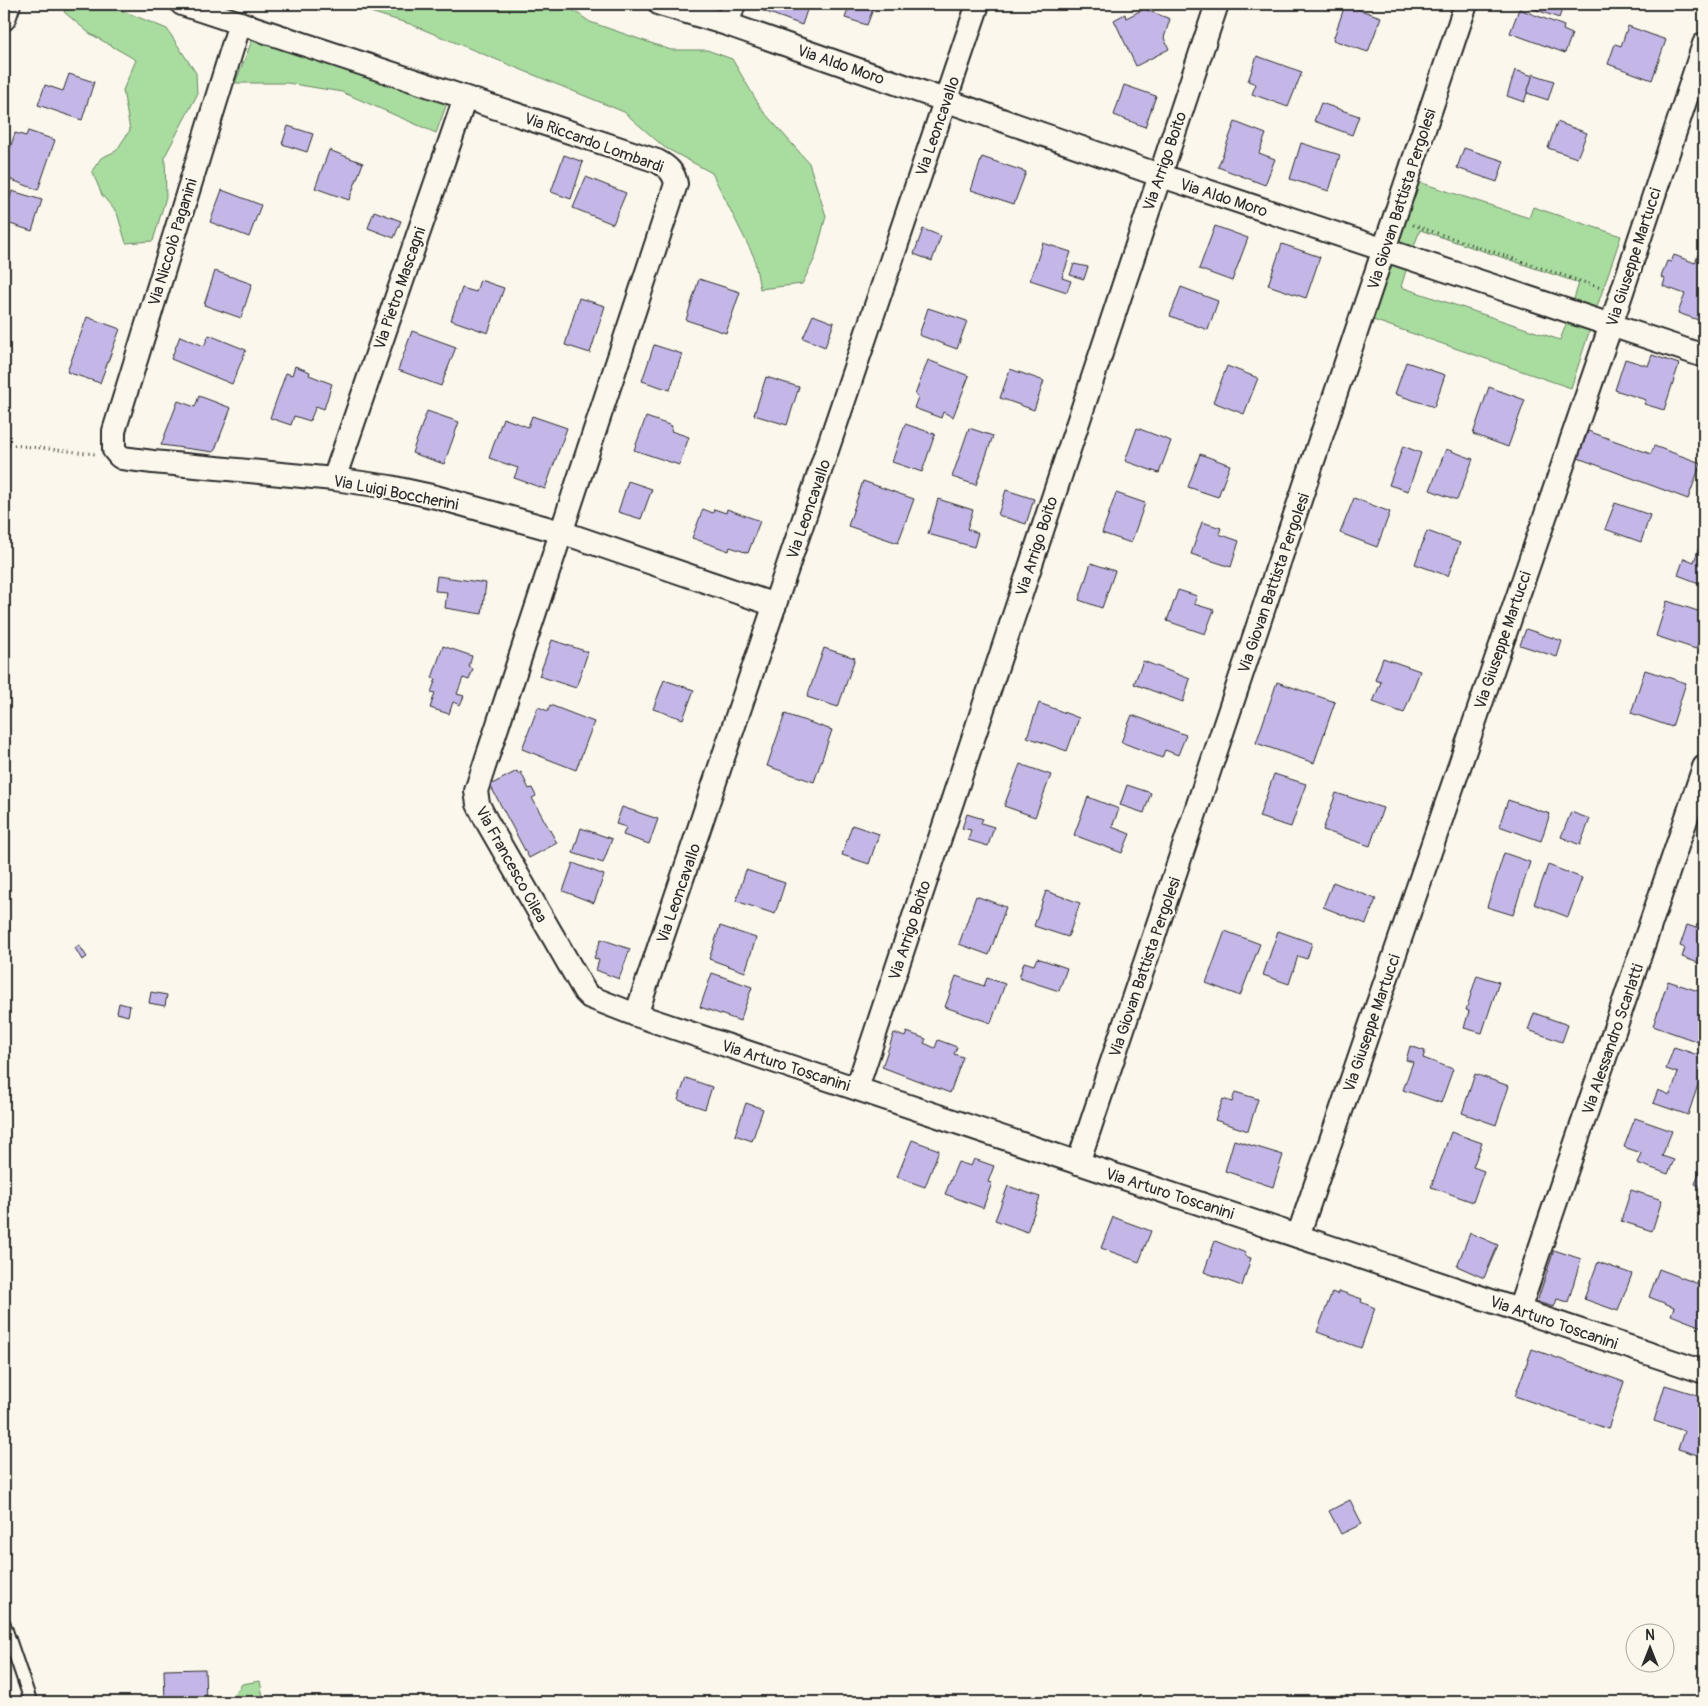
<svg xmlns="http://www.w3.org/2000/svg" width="1708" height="1706" viewBox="0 0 1708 1706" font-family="Pangolin,sans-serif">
  <rect width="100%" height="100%" fill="#fbf7ec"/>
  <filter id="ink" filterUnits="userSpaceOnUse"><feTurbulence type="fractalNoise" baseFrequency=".02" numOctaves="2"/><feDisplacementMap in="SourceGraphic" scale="10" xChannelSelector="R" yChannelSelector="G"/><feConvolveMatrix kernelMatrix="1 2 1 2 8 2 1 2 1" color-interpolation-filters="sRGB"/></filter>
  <g filter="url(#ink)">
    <g fill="#a8dd9f" stroke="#6a8465">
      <polygon points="69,4 106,4 167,29 196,73 197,95 165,156 166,197 153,241 126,243 117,213 102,195 92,171 101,158 116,151 130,130 123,90 136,60 89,33 64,12"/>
      <polygon points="344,4 564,4 590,22 671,50 707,50 732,59 762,110 809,163 826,216 815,258 802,284 760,289 754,257 712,173 664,147 624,112 410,24"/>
      <polygon points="254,36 447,103 436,133 342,92 287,83 235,83"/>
      <polygon points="1419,182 1529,218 1533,207 1621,236 1596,310 1573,302 1579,283 1420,230 1413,249 1399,244"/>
      <polygon points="1392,262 1407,267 1401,287 1560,340 1567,322 1590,329 1571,388 1373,320"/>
      <polygon points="260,1681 264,1702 229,1702 242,1684"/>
    </g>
    <g fill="#c4b7e8" stroke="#2b2b2b">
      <polygon points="763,4 809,4 802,25 761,10"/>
      <polygon points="850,4 875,4 867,25 845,18"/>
      <polygon points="1530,4 1564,4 1559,18 1528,7"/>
      <polygon points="1345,5 1381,17 1368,52 1333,40"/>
      <polygon points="1144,9 1170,19 1164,38 1169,49 1136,66 1114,20 1125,14 1126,18"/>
      <polygon points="1519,9 1564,26 1563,30 1572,34 1565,53 1510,33"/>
      <polygon points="1628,26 1666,40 1652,80 1608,64 1615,44 1621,46"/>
      <polygon points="1257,56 1302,72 1288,107 1252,94 1256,84 1248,81"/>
      <polygon points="1515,70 1533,76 1524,102 1507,96"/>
      <polygon points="69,74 94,82 82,120 38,105 45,85 63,91"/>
      <polygon points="1533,74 1554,81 1548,100 1527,93"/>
      <polygon points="1124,85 1156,96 1145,127 1114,115"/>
      <polygon points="1321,103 1359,116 1352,135 1314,121"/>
      <polygon points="1235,122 1266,134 1259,153 1275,159 1265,185 1218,167"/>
      <polygon points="1557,122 1587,133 1577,158 1548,148"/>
      <polygon points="288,126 313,134 307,152 282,144"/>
      <polygon points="28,131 55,140 38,190 4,177 4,167 15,133 26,136"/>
      <polygon points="1301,143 1340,155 1329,191 1290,179"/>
      <polygon points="1464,148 1504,161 1497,182 1457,168"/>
      <polygon points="329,150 363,163 349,200 315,188"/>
      <polygon points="564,155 583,162 571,199 551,192"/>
      <polygon points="982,157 1026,172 1014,204 971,190"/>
      <polygon points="586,177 626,193 613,224 573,208"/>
      <polygon points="222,190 261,205 249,237 210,222"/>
      <polygon points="12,191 42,200 32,231 4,222 4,217"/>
      <polygon points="374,211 401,221 394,238 368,228"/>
      <polygon points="1215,226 1248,238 1232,281 1199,269"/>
      <polygon points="923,229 941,236 932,261 914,254"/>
      <polygon points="1043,243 1071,252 1062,278 1071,281 1067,292 1030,280"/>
      <polygon points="1282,244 1320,257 1306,298 1268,285"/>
      <polygon points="1702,244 1704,245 1704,322 1678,313 1685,294 1663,286 1665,279 1661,277 1667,261 1671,262 1674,255 1695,263"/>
      <polygon points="1074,264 1088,267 1084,279 1070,275"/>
      <polygon points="215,271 252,284 241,318 204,305"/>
      <polygon points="699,279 740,292 726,333 686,320"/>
      <polygon points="480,280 504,288 488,333 451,320 462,288 476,292"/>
      <polygon points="1181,287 1218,301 1208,330 1170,316"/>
      <polygon points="579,298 605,306 590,353 565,345"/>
      <polygon points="928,308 967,321 957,349 919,335"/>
      <polygon points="813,315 834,323 825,347 803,338"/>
      <polygon points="87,317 120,329 100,383 67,372"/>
      <polygon points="412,331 456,347 441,386 398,370"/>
      <polygon points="209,335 246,350 232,384 171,359 180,336 204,346"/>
      <polygon points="654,345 682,354 670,390 642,381"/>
      <polygon points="1652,355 1679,364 1664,410 1644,404 1646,400 1615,390 1625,359 1648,366"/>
      <polygon points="928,360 969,376 953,417 943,412 941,418 914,408 918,397 915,395"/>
      <polygon points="1406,362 1445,375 1434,407 1395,394"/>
      <polygon points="295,366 310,372 309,375 332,384 324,409 316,406 310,421 294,416 291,425 270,418 286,373 292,375"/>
      <polygon points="1227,366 1258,378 1244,414 1213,402"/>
      <polygon points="1010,369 1044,381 1034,410 1000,398"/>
      <polygon points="766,377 799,387 787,425 754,415"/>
      <polygon points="1489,387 1525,400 1508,447 1473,434"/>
      <polygon points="199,396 231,408 214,452 161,445 178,401 195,407"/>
      <polygon points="427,411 459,422 444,464 412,453"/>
      <polygon points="532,416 567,428 545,489 514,478 518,468 489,458 503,418 528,427"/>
      <polygon points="646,417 672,426 671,431 689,437 679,465 634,450"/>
      <polygon points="905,424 935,434 922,472 892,462"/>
      <polygon points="969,428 993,436 976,485 952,477"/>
      <polygon points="1137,428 1171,441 1159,473 1125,461"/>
      <polygon points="1588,431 1651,454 1654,446 1701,463 1688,499 1578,458"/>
      <polygon points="1403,446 1421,453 1408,491 1389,485"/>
      <polygon points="1446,449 1473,459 1457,500 1430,490"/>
      <polygon points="1200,454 1230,465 1218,497 1188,487"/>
      <polygon points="628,481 652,489 641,519 618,512"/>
      <polygon points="863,481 914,499 898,543 848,526"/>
      <polygon points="1006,490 1034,499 1026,524 998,515"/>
      <polygon points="1116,493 1145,503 1131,543 1102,533"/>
      <polygon points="1354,498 1390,512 1377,547 1340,533"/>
      <polygon points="938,499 973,510 967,529 978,533 974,547 928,534"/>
      <polygon points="1615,503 1650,515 1641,542 1605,529"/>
      <polygon points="703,509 713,513 714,509 726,513 727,509 760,521 748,553 730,547 729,551 692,538"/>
      <polygon points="1202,522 1221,528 1219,534 1239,541 1231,567 1191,554"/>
      <polygon points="1427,531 1460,543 1448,576 1415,564"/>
      <polygon points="1701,541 1704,542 1704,585 1678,575 1684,558 1694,562"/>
      <polygon points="1091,563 1115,571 1102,608 1079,600"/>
      <polygon points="437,576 486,583 482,614 445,608 447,592 435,591"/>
      <polygon points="1178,590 1197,596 1194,604 1214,610 1205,634 1167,621"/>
      <polygon points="1667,601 1704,613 1704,624 1696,649 1656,636"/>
      <polygon points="1526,629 1562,641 1557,657 1520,645"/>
      <polygon points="552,640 588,652 576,688 539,676"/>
      <polygon points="443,646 472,656 469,667 473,669 469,680 463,678 457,694 464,696 460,705 453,702 449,714 430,708 435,693 431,692 436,679 432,678"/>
      <polygon points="824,648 855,658 838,707 807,697"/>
      <polygon points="1383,658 1420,671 1404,713 1373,702 1381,682 1375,680"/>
      <polygon points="1143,661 1190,679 1183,702 1134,684"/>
      <polygon points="1645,670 1686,683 1672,727 1631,713"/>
      <polygon points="664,680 694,690 683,719 653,709"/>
      <polygon points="1277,682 1335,702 1314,763 1256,743"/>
      <polygon points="1039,703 1079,718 1067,751 1027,737"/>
      <polygon points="550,705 594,722 576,770 522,749 538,707 548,711"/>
      <polygon points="785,714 832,730 814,782 767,766"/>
      <polygon points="1132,715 1186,735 1178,755 1165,750 1162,758 1121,742"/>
      <polygon points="1020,764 1051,775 1035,817 1004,806"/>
      <polygon points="517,771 518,774 521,772 529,789 532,788 536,796 532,798 557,843 529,858 490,785"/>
      <polygon points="1274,774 1306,784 1291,827 1259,817"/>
      <polygon points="1127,785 1151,793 1144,813 1120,805"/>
      <polygon points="1336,793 1383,808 1370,846 1323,830"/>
      <polygon points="1088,797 1119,809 1112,827 1130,834 1122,853 1074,835"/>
      <polygon points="1508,800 1550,814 1541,841 1499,826"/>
      <polygon points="622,807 658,819 649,844 623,835 626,827 616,824"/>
      <polygon points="1571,812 1590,819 1580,845 1561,837"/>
      <polygon points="967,814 983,819 981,823 994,827 988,846 968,840 971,830 962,828"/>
      <polygon points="852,825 879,834 869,864 842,855"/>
      <polygon points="581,828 612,839 603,863 573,853"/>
      <polygon points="1504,853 1530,862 1513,915 1487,907"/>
      <polygon points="573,863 604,875 594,903 563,891"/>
      <polygon points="1548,865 1582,878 1568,917 1534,904"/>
      <polygon points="746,870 785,883 775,914 736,901"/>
      <polygon points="1333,882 1376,899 1366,924 1323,907"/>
      <polygon points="1046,891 1080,903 1068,937 1034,926"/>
      <polygon points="976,896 1006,907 989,955 959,944"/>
      <polygon points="1697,924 1704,926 1704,965 1682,957 1685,948 1680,946 1687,925 1696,928"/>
      <polygon points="720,926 756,938 745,972 709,959"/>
      <polygon points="1225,931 1260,944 1240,996 1206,983"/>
      <polygon points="1278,931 1312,943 1307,959 1298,956 1289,984 1263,975"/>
      <polygon points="601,939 630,949 619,979 596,970 599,960 594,958"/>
      <polygon points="79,945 87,957 82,960 75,948"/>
      <polygon points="1037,958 1067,968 1059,991 1019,978 1024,962 1034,965"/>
      <polygon points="712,973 752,987 740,1021 700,1007"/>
      <polygon points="1477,975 1499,982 1482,1033 1464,1028 1469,1011 1466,1010"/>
      <polygon points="956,976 984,986 987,978 1005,984 991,1023 945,1007"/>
      <polygon points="1668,981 1704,993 1704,1044 1653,1026"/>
      <polygon points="151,992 167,995 165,1006 149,1003"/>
      <polygon points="119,1003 130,1006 128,1016 117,1013"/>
      <polygon points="1534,1013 1568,1025 1562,1042 1528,1030"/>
      <polygon points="907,1032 926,1039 924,1043 935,1048 938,1040 957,1047 954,1054 963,1057 950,1093 882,1067 894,1033 905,1037"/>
      <polygon points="1410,1046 1425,1051 1423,1058 1453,1069 1441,1103 1403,1090 1413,1062 1406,1060"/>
      <polygon points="1674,1047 1704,1057 1704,1067 1688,1115 1653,1103 1658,1090 1670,1095 1678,1073 1666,1069"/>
      <polygon points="1475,1074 1509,1086 1496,1125 1462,1113"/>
      <polygon points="686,1078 712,1087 705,1109 678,1100"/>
      <polygon points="1235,1092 1258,1099 1248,1131 1215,1120 1223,1099 1232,1102"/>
      <polygon points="746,1103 763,1109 752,1141 735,1135"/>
      <polygon points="1635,1118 1672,1131 1662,1156 1674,1160 1668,1174 1637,1163 1641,1153 1624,1147"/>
      <polygon points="1451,1132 1482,1143 1473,1167 1484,1171 1473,1202 1431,1187"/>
      <polygon points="912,1140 939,1150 925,1187 897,1177"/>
      <polygon points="1234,1140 1283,1155 1273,1187 1225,1171"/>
      <polygon points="974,1159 994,1166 988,1182 992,1183 983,1208 945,1194 958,1162 971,1166"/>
      <polygon points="1704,1160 1704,1188 1695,1184"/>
      <polygon points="1008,1186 1040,1197 1027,1232 995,1220"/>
      <polygon points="1631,1190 1662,1200 1652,1231 1621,1221"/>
      <polygon points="1113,1217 1151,1231 1139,1262 1101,1248"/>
      <polygon points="1470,1233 1498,1245 1484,1278 1457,1266"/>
      <polygon points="1215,1241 1246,1253 1245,1256 1251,1258 1242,1286 1204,1272"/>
      <polygon points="1554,1250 1581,1259 1568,1302 1557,1299 1554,1307 1537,1302"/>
      <polygon points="1598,1262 1632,1274 1618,1311 1584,1299"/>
      <polygon points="1659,1269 1704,1286 1704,1328 1671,1315 1674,1307 1649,1297"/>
      <polygon points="1339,1291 1362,1299 1361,1302 1375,1308 1361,1348 1317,1332 1332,1292 1337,1294"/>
      <polygon points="1532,1349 1624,1382 1608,1429 1515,1396"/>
      <polygon points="1665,1385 1704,1397 1704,1457 1678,1449 1684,1431 1654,1421"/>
      <polygon points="1350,1500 1362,1524 1341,1534 1329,1511"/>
      <polygon points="205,1669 206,1702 165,1702 164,1670"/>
    </g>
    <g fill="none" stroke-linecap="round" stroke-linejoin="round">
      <g stroke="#2b2b2b" stroke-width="15">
        <polyline id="lane" points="4,1623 31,1702"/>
      </g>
      <g stroke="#2b2b2b" stroke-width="26">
        <g id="street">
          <path d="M 182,4 L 657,161 C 668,167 674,172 676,184 L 476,791 L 478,804 L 486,820 L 585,992 L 590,997 L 636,1015 L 1704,1372"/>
          <polyline points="660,4 727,24 1159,175 1704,356"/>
          <polyline points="4,19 9,4"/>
          <polyline points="240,23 114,431 114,450 119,456 122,458 153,462 334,479 390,487 436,497 561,532 775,605"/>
          <polyline points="727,24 734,4"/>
          <polyline points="334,479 465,98"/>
          <polyline points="636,1015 978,4"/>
          <polyline points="857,1088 1217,4"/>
          <polyline points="1078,1163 1466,4"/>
          <polyline points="1298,1236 1611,325 1704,44"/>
          <polyline points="1519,1310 1704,767"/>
        </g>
      </g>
      <g stroke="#2b2b2b" stroke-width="3" stroke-dasharray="1 4" stroke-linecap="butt">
        <polyline points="1413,225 1604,289"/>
        <polyline points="4,444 95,454"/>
      </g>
      <use href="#lane" stroke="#fbf7ec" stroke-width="11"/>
      <use href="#street" stroke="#fbf7ec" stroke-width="22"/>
    </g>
  </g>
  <g text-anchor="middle" stroke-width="5" stroke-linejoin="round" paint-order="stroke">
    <g font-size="16" fill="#2b2b2b" stroke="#fbf7ec">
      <text transform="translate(841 64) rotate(19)" y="6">Via Aldo Moro</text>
      <text transform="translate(937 126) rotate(-71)" y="6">Via Leoncavallo</text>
      <text transform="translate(594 142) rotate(20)" y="6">Via Riccardo Lombardi</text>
      <text transform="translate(1164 161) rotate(-71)" y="6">Via Arrigo Boito</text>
      <text transform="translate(1224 197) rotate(18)" y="6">Via Aldo Moro</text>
      <text transform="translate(1401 199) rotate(-72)" y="6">Via Giovan Battista Pergolesi</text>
      <text transform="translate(172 242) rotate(-73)" y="6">Via Niccolò Paganini</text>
      <text transform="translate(1633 257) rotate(-72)" y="6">Via Giuseppe Martucci</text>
      <text transform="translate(399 288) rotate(-71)" y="6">Via Pietro Mascagni</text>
      <text transform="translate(396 492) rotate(11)" y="6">Via Luigi Boccherini</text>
      <text transform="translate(808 509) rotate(-71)" y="6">Via Leoncavallo</text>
      <text transform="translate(1036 546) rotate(-72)" y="6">Via Arrigo Boito</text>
      <text transform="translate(1273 583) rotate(-71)" y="6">Via Giovan Battista Pergolesi</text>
      <text transform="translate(1502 640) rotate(-71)" y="6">Via Giuseppe Martucci</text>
      <text transform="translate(512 864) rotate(61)" y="6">Via Francesco Cilea</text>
      <text transform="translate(678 893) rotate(-71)" y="6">Via Leoncavallo</text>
      <text transform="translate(909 930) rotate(-72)" y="6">Via Arrigo Boito</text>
      <text transform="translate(1144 967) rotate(-71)" y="6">Via Giovan Battista Pergolesi</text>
      <text transform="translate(1371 1023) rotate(-71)" y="6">Via Giuseppe Martucci</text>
      <text transform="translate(1612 1039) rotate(-71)" y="6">Via Alessandro Scarlatti</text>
      <text transform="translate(786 1065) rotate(18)" y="6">Via Arturo Toscanini</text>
      <text transform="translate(1170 1193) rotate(18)" y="6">Via Arturo Toscanini</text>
      <text transform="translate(1554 1322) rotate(19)" y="6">Via Arturo Toscanini</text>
    </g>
  </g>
  <rect width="1708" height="1706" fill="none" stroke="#fbf7ec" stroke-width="20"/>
  <rect x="10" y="10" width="1688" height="1686" fill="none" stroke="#2b2b2b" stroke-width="2" filter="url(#ink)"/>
  <g transform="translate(1650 1648)"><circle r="24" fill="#fbf7ec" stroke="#a8a59f"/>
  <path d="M0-4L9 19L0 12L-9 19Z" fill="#2b2b2b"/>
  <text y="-8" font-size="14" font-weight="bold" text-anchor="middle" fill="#2b2b2b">N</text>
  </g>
</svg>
